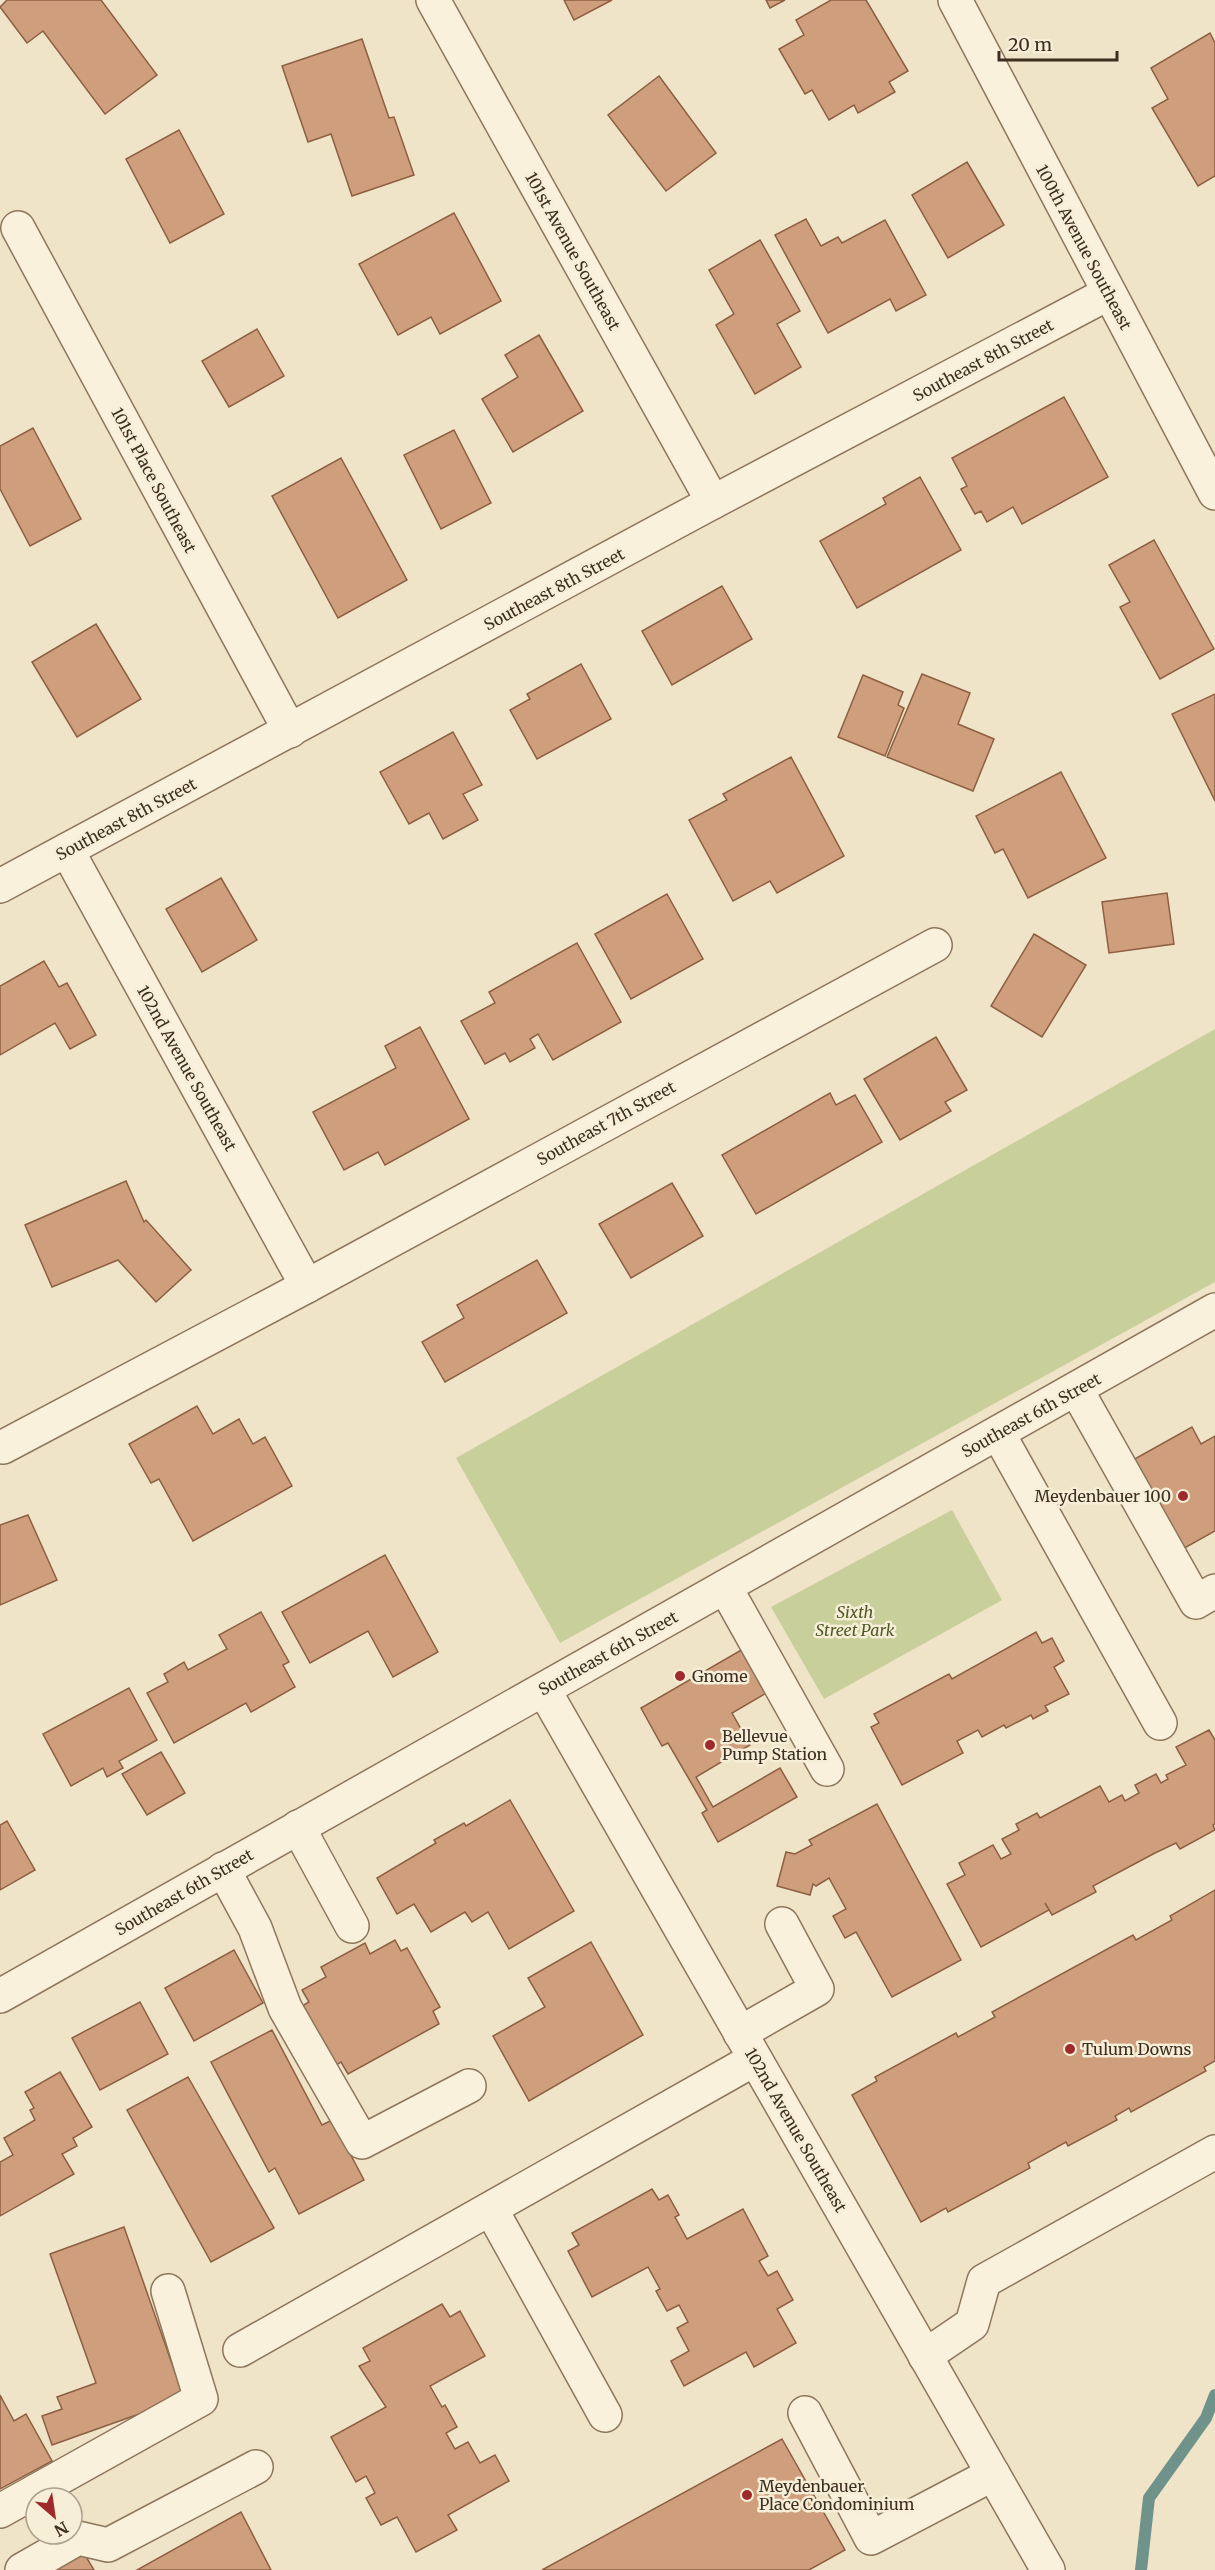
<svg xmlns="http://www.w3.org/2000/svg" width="1215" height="2570" viewBox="0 0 1215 2570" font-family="Merriweather,serif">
  <rect width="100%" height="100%" fill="#f0e4c8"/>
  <g fill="#c9cf9b">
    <polygon points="1215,1029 1215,1282 560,1643 456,1458"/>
    <polygon points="952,1510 1002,1600 824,1699 771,1607"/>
  </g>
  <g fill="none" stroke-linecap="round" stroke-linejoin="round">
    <polyline stroke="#6f938a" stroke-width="12" points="1141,2570 1149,2498 1206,2418 1215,2395"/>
  </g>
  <g fill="#cf9f7d" stroke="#8d5f41" stroke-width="1.5">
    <polygon points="7,0 101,0 157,75 105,114 43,31 27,43 0,7"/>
    <polygon points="564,0 612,0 574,20"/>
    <polygon points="766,0 785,0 770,8"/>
    <polygon points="831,0 866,0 908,71 889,82 895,92 858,113 854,105 829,120 812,90 805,94 779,49 804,35 796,20"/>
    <polygon points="1210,33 1215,43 1215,176 1198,186 1152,108 1168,99 1151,68"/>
    <polygon points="362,39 389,118 394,117 414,175 352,196 331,134 308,142 282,66"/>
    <polygon points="659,76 716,153 666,191 608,115"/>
    <polygon points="179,130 224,214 170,243 126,159"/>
    <polygon points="967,162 1004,225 948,258 912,195"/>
    <polygon points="454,213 501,301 440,334 431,317 398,335 359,264"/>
    <polygon points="806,219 821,246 838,237 842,243 885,220 926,295 896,311 890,299 828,333 775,235"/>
    <polygon points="760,240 800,311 777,324 801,367 755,394 716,325 734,314 709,270"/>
    <polygon points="257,329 284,376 229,407 202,361"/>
    <polygon points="539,335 583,411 513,452 482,399 518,377 505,355"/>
    <polygon points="1064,397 1108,477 1022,524 1013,507 987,522 981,511 975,514 961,489 967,486 952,458"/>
    <polygon points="33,428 81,519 30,546 0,489 0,446"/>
    <polygon points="454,430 491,503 441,529 404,455"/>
    <polygon points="341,458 407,580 338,618 272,496"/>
    <polygon points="920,477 961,550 857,608 820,541 886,504 883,498"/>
    <polygon points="1154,540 1214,649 1160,679 1120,607 1130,602 1109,565"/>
    <polygon points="722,586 752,639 672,685 642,631"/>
    <polygon points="96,624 141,699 77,737 32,662"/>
    <polygon points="581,664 611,719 537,759 510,710 530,699 527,694"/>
    <polygon points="922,674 970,693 958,724 994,739 973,791 887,757"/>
    <polygon points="863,675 903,692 898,705 904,708 885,756 838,737"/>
    <polygon points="1215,694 1215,801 1172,714"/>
    <polygon points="453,732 482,785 463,794 478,820 443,839 429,813 409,824 380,772"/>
    <polygon points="791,757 844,856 777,893 770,881 733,901 689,820 727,800 723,794"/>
    <polygon points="1061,772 1106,858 1028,898 1003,849 995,853 976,816"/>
    <polygon points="221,878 257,940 202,972 166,909"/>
    <polygon points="1167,893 1174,944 1109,953 1102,902"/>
    <polygon points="667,894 703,959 631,999 595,934"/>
    <polygon points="1034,934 1086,965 1042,1037 991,1006"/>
    <polygon points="577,943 621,1022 553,1060 538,1034 530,1039 535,1048 510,1062 505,1053 485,1064 461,1021 495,1003 489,992"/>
    <polygon points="44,961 59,987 67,983 96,1035 70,1049 55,1023 0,1055 0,986"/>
    <polygon points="420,1027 469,1119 385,1165 378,1152 344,1170 313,1112 396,1068 385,1046"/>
    <polygon points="936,1037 967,1090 945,1102 951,1111 900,1140 864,1079"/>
    <polygon points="830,1093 836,1105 855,1095 882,1142 756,1214 722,1155"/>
    <polygon points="126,1181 144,1222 146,1220 191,1270 156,1302 118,1260 52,1287 25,1225"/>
    <polygon points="672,1183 703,1236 631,1278 599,1224"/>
    <polygon points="537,1260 567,1313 445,1382 422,1342 464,1318 457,1305"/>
    <polygon points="197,1406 213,1434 239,1419 253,1444 265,1437 292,1486 193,1541 159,1479 151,1483 129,1444"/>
    <polygon points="1192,1427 1201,1444 1215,1436 1215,1531 1181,1550 1131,1461"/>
    <polygon points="28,1515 57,1580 0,1605 0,1525"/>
    <polygon points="385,1555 438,1652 393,1677 368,1631 310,1663 282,1612"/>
    <polygon points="261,1612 289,1662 283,1665 295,1687 251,1712 246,1703 174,1743 147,1693 168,1682 164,1674 184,1662 188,1670 227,1649 219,1635"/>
    <polygon points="1036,1632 1042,1643 1052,1638 1064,1661 1054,1667 1069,1694 1045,1706 1048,1711 1033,1719 1031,1715 1006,1728 1004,1725 982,1737 978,1730 957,1741 963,1753 902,1785 871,1727 879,1723 874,1714 949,1674 952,1679"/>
    <polygon points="743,1649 768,1692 732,1713 750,1745 696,1777 713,1807 780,1768 797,1797 718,1842 702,1813 707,1810 668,1743 662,1746 641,1708"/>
    <polygon points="129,1688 157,1740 119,1761 123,1768 107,1777 103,1768 71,1786 43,1734"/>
    <polygon points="1209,1730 1215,1740 1215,1824 1213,1825 1215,1830 1180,1849 1176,1843 1155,1853 1093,1886 1096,1892 1052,1915 1045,1903 1049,1910 981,1947 947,1884 965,1875 959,1863 993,1845 1001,1859 1011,1854 1002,1839 1019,1830 1016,1824 1037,1813 1040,1818 1100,1786 1109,1802 1122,1795 1125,1801 1139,1793 1135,1785 1156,1774 1161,1783 1168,1779 1166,1775 1186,1765 1176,1747"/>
    <polygon points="161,1752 185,1793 147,1815 122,1774"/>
    <polygon points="510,1800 574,1911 509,1949 488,1912 472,1922 465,1912 431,1932 414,1904 397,1914 377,1878 436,1843 434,1840 464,1823 466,1826"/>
    <polygon points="877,1804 961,1960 892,1997 856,1932 845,1938 833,1916 846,1909 829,1878 816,1886 813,1884 810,1895 777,1886 786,1852 795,1854 812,1845 809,1840"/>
    <polygon points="7,1821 35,1870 0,1890 0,1825"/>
    <polygon points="1215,1890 1215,2061 1204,2067 1206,2071 1131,2112 1129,2108 1115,2116 1117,2120 1068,2146 1066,2142 1028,2163 1030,2168 948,2212 946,2208 921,2222 852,2095 877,2081 875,2077 956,2033 958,2037 995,2017 992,2012 1133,1935 1136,1940 1172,1920 1170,1916"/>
    <polygon points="395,1940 401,1951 407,1948 440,2007 433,2011 439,2024 348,2074 341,2062 335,2066 302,2006 309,2002 302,1990 326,1977 321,1967 365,1943 370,1954"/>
    <polygon points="591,1942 643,2035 529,2101 493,2036 545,2007 528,1978"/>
    <polygon points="234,1950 263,2003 194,2041 165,1988"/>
    <polygon points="140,2002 168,2054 100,2090 72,2038"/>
    <polygon points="272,2030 322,2125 332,2120 364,2180 299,2214 275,2168 269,2172 211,2062"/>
    <polygon points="60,2072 92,2127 73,2138 77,2146 62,2154 74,2174 0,2216 0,2162 13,2155 4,2138 35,2120 30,2110 34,2108 25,2092"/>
    <polygon points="188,2077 274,2228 211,2262 127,2110"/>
    <polygon points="652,2189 659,2200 668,2195 679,2215 675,2217 687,2239 743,2209 768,2256 759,2261 768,2276 777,2271 793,2300 777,2309 796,2343 754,2367 746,2352 684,2386 671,2361 689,2351 677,2328 688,2322 679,2305 667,2311 656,2291 660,2289 648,2267 592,2297 568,2251 579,2245 572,2233"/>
    <polygon points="124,2227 184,2398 52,2445 42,2416 62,2409 57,2397 96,2383 50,2254"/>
    <polygon points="442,2304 450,2317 460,2311 485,2356 430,2386 442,2407 445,2405 457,2427 446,2433 455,2449 468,2442 480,2463 495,2455 509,2481 448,2515 457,2530 416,2552 397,2517 381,2525 366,2498 375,2493 366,2476 356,2482 331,2437 386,2407 359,2366 370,2361 363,2348"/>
    <polygon points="0,2395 14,2421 26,2414 52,2461 0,2489"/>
    <polygon points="782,2439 845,2550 809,2570 542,2570"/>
    <polygon points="241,2512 271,2570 137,2570"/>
    <polygon points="82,2550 94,2570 45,2570"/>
  </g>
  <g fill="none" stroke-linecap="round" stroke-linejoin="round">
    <g stroke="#8d765c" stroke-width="36">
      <g id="minor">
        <polyline points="433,0 713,502"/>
        <polyline points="955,0 1215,493"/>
        <polyline points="18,228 290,731"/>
        <polyline points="67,850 307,1286"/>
        <polyline points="0,886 713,502 1109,293"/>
        <polyline points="1076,1389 1196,1602 1215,1591"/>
        <polyline points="998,1433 1160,1723"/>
        <polyline points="3,1447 307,1286 935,945"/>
        <polyline points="725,1587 827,1769"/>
        <polyline points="544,1690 1048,2570"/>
        <polyline points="298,1827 352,1926"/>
        <polyline points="223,1869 255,1928 285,2008 362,2142 469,2086"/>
        <polyline points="0,1996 1215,1310"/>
        <polyline points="740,2033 817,1989 782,1924"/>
        <polyline points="491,2209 605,2415"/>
        <polyline points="240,2350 755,2059"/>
        <polyline points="925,2356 972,2324 984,2281 1215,2152"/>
        <polyline points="805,2413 871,2538 993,2474"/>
        <polyline points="0,2511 201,2399 168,2291"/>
        <polyline points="22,2570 78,2538 108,2545 256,2467"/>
      </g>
    </g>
    <use href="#minor" stroke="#faf1dc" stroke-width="33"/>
  </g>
  <g fill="#9e2a2b" stroke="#f7eed8" stroke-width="2">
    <circle cx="1183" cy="1496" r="6"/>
    <circle cx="680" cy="1676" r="6"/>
    <circle cx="710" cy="1745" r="6"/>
    <circle cx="1070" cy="2049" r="6"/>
    <circle cx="747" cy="2495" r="6"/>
  </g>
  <g text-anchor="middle" stroke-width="5" stroke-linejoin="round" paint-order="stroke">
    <g font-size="16" fill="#3d2e20" stroke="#f7eed8">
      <text transform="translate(1084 247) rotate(62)" y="6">100th Avenue Southeast</text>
      <text transform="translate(573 251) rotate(61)" y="6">101st Avenue Southeast</text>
      <text transform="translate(983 360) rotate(-28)" y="6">Southeast 8th Street</text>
      <text transform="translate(154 480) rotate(62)" y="6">101st Place Southeast</text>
      <text transform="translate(554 589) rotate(-28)" y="6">Southeast 8th Street</text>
      <text transform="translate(126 819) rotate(-28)" y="6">Southeast 8th Street</text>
      <text transform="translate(187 1068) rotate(61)" y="6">102nd Avenue Southeast</text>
      <text transform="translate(606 1123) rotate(-29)" y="6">Southeast 7th Street</text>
      <text transform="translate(1031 1415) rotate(-29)" y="6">Southeast 6th Street</text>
      <text transform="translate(608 1653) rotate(-29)" y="6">Southeast 6th Street</text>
      <text transform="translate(184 1892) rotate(-30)" y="6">Southeast 6th Street</text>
      <text transform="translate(796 2130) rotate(60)" y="6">102nd Avenue Southeast</text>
    </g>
    <g font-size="16" fill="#3d2e20" stroke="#f7eed8" text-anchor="start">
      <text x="1171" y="1502" text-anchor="end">Meydenbauer 100</text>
      <text x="692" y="1682">Gnome</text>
      <text x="722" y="1742">Bellevue<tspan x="722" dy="18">Pump Station</tspan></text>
      <text x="1082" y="2055">Tulum Downs</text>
      <text x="759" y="2492">Meydenbauer<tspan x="759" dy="18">Place Condominium</tspan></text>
    </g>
    <g font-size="16" font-style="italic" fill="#4d5a26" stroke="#f7eed8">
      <text x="855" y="1618">Sixth<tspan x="855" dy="18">Street Park</tspan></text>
    </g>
  </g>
  <g transform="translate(54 2516) rotate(151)"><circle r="28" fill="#f7eed8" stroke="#ada18e" stroke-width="1.5"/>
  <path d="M0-4.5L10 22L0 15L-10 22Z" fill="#9e2a2b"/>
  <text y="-9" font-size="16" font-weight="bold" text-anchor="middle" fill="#3d2e20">N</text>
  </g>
  <path d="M999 51v9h118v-9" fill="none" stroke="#3d2e20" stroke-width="3"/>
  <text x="1008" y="51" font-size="18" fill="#3d2e20" stroke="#f7eed8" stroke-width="4.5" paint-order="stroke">20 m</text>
</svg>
